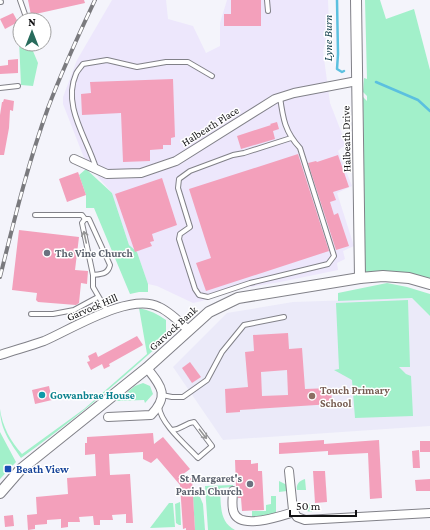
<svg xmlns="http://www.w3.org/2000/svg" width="430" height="530" viewBox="0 0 430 530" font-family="'Crimson Pro',serif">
  <rect width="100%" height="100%" fill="#f4f4fb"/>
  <polygon fill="#ede7fc" points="112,0 166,0 168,19 193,26 206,53 220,46 220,23 227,0 328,0 329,26 323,51 330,103 346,144 338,151 352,186 337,193 354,246 343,251 345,259 337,263 338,270 280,282 231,290 202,301 193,303 157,286 148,284 137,252 129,245 112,193 86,163 63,104 63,97 77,60"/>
  <polygon fill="#ebeaf9" points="412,298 430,316 430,426 223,440 173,367 227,313 293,302"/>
  <g fill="#a2f0ca">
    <polygon points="365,0 380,0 386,19 414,9 430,70 430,284 360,278 365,246 363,97 367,101 367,96 363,92 364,78 367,79"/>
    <polygon points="19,40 20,40 20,44 30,44 38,63 33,86 21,85"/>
    <polygon points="86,169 112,193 129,245 137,252 148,284 148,292 139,292 130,294 94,208 86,208 86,195 79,175"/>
    <polygon points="387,283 407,287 430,294 430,316 412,298 338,301 338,293"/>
    <polygon points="408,300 410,367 399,367 406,374 411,376 413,416 355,418 352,380 334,370 339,369 336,303"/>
    <path d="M 139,308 C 149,310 158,314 166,320 L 166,334 L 155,345 L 157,347 C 114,386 69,424 21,458 C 10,442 0,429 0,409 C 2,426 11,442 22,454 L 84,409 L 147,354 Z"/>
    <polygon points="143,383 150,386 153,394 145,403 144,400 116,401 135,386"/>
    <polygon points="0,432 16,462 0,479"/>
    <path d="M 305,479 L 306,490 L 297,490 C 296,484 299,481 305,479 Z"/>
    <polygon points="279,481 287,485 287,491 279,492"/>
    <path d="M 233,485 L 233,487 L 220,488 C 221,504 219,522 235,530 L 208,530 L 205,486 Z"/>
    <polygon points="197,496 200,497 203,504 205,530 195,530 193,497"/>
    <polygon points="271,496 276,496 276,515 252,520 252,511 266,511 266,505 271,504"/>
    <polygon points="180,502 181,525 179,525 176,523 175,504"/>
    <polygon points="169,503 173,503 175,527 150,528"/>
    <path d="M 300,503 L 311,504 L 312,512 C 306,511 300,510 300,503 Z"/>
  </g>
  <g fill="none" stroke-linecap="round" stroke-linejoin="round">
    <g stroke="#5bc0df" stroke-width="2.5">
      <polyline points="337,0 338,54 337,69 342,72 344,71"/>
      <polyline points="376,82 418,100 430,111"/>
    </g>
  </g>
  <g fill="#f3a0bb" fill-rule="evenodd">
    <polygon points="28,0 84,0 85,3 31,15"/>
    <polygon points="231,0 261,0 261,26 224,26 224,14 231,14"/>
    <polygon points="13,13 18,22 5,29 0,19"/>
    <polygon points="18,59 18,73 0,74 0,66 8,65 8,60"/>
    <polygon points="173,79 175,137 171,138 171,145 163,145 163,149 150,150 150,161 123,162 121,113 82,115 81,94 91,93 90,82"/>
    <polygon points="4,99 14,101 13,111 10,110 9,128 4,155 0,155 0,115 2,102 3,102"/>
    <polygon points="277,122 279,129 273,131 275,139 241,149 237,136 271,125 270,124"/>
    <polygon points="298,154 329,251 206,291 196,263 211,258 189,189"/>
    <polygon points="338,155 349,187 333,192 336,200 330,202 334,215 338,213 349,246 336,250 308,163 316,161 317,162"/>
    <polygon points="78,172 86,195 67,202 59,179"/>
    <polygon points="162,178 177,225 152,234 154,241 150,242 152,246 135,252 115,194"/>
    <polygon points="19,230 79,237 75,270 88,271 87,284 81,283 79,303 76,305 38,302 36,300 37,293 12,290"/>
    <path d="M 288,333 L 289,349 L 302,348 L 305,389 L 331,388 L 332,404 L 240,410 L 240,412 L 226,413 L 225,389 L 248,387 L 245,352 L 254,351 L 253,335 ZM 287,370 L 288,395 L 262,396 L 261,372 Z"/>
    <polygon points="137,336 143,345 109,364 110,366 104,369 102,364 91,370 87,362 90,361 88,356 96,352 98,357"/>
    <polygon points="190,362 201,377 192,383 182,368"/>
    <polygon points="49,386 52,400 35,404 32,390"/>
    <polygon points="153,433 154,444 163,437 190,469 178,478 192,478 195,530 186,530 186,528 183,529 180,485 157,458 151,463 143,459 143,452 109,454 110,475 130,474 133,523 126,523 126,514 112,515 113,520 100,520 100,525 94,525 93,516 79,517 80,522 68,522 68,527 61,528 61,519 47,520 47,524 35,525 35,529 28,530 27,515 37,514 36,497 68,494 67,478 96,476 95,454 85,455 85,443 87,443 87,437"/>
    <polygon points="324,440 324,444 379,440 382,498 370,499 368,453 328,455 328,451 279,454 279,443"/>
    <rect x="420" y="441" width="10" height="11"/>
    <polygon points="419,450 420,468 413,468 412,451"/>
    <polygon points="235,460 251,460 251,464 258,463 258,471 262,471 264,510 242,511 241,498 238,498 238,491 236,487"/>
    <polygon points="313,471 325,471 327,502 315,503"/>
    <polygon points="430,479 430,491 416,491 415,480"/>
    <polygon points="13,515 14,526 5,527 4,516"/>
  </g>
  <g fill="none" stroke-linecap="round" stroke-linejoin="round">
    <g stroke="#818188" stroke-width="6">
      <g id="service">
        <polyline points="20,0 27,20"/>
        <polyline points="267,0 268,11"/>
        <polyline points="0,2 1,2"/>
        <polyline points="0,88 18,86"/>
        <path d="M 280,97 C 283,119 285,132 300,148 L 334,256 L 328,264 L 250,283 L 208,297 L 199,295 L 195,289 L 179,239 L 180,234 L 190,227 L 178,188 L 179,179 L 190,171 L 233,155 L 244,153 L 291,138"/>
        <path d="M 96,168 C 87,138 62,106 76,74 C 77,71 81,67 83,64 L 107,60 L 137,67 L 166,62 L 188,62 L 212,76"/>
        <polyline points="35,215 82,215 85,219"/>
        <path d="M 93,275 C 102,274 108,274 110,265 L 89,219 L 85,219 L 82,223 L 93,275 L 93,287 L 107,311"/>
        <polyline points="31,314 53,314 74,310 98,297"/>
        <polyline points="162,395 172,397 183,397 207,380 222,352 244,325 284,317"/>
        <path d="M 159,407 C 161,424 186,445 198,458 L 212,446 L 194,422 C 185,423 183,429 172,430"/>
      </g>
    </g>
    <g stroke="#818188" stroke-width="10">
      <g id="minor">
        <polyline points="74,159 107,174 141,173 176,161 275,99 294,93 357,81"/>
        <path d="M 0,355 C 15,350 30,346 44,341 C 72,329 130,292 159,307 C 170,312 180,322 188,330"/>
        <path d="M 108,417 L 151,415 C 170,395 161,386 147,368"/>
        <polyline points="289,471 293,510 297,517 305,520 430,513"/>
        <path d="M 233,491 C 233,498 231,506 234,513 C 241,530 281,516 294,512"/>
      </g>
    </g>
    <g stroke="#818188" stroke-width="12">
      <g id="tertiary">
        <polyline points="356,0 360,278"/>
        <polyline points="0,493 20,470 147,368 209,312 238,298 360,278 383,276 409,278 430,284"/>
      </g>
    </g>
    <use href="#service" stroke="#fff" stroke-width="4"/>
    <use href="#minor" stroke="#fff" stroke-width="8"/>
    <use href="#tertiary" stroke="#fff" stroke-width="10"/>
    <g stroke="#7a7a7e" stroke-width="4">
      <path id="rail" d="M 0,277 C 14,221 28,163 48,108 C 62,71 78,36 95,0"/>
    </g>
    <use href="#rail" stroke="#fff" stroke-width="2.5" stroke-dasharray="8" stroke-linecap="butt"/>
  </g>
  <defs><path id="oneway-shaft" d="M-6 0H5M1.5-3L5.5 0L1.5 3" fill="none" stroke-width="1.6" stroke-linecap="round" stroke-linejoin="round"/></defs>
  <g stroke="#959596">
    <use href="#oneway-shaft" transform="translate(85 237) rotate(-102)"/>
    <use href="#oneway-shaft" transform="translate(203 434) rotate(52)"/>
  </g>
  <g fill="#6b7280" stroke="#fff" stroke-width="1.5">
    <circle cx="47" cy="253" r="4"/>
    <circle cx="250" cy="484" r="4"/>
  </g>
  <circle fill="#0f9aa8" stroke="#fff" stroke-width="1.5" cx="42" cy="395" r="4"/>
  <circle fill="#8d6e63" stroke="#fff" stroke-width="1.5" cx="312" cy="396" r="4"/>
  <rect fill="#1a4fb4" stroke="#fff" stroke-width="1.5" x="4" y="465" width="8" height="8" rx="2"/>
  <g text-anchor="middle" stroke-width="3" stroke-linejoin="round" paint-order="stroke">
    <g font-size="11" fill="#131315" stroke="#fff">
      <text transform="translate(210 126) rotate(-32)" y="4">Halbeath Place</text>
      <text transform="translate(346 139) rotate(-91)" y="4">Halbeath Drive</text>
      <text transform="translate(92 307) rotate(-23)" y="4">Garvock Hill</text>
      <text transform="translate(173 328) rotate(-42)" y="4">Garvock Bank</text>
    </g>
    <g font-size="11" font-weight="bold" fill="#5b616d" stroke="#fff" text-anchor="start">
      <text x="55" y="257">The Vine Church</text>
      <text x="242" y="482" text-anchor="end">St Margaret's<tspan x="242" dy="13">Parish Church</tspan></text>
    </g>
    <g font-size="11" font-weight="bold" fill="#785e54" stroke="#fff" text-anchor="start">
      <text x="320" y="394">Touch Primary<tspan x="320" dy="13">School</tspan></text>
    </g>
    <g font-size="11" font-weight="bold" fill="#0d838f" stroke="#fff" text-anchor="start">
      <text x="50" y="399">Gowanbrae House</text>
    </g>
    <g font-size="11" font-weight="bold" fill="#164399" stroke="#fff" text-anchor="start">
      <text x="16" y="473">Beath View</text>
    </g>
    <g font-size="12" font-style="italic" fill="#113f4c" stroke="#fff">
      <text transform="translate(328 38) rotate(-90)" y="4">Lyne Burn</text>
    </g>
  </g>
  <g transform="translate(32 32)"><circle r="19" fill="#ffffff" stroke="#a1a1a1"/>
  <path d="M0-3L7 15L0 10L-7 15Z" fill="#286b5c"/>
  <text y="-6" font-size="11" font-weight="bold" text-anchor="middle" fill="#131315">N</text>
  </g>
  <path d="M290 510v6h66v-6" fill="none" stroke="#131315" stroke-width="2"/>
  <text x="296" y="510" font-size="12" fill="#131315" stroke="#ffffff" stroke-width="3" paint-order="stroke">50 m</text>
</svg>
